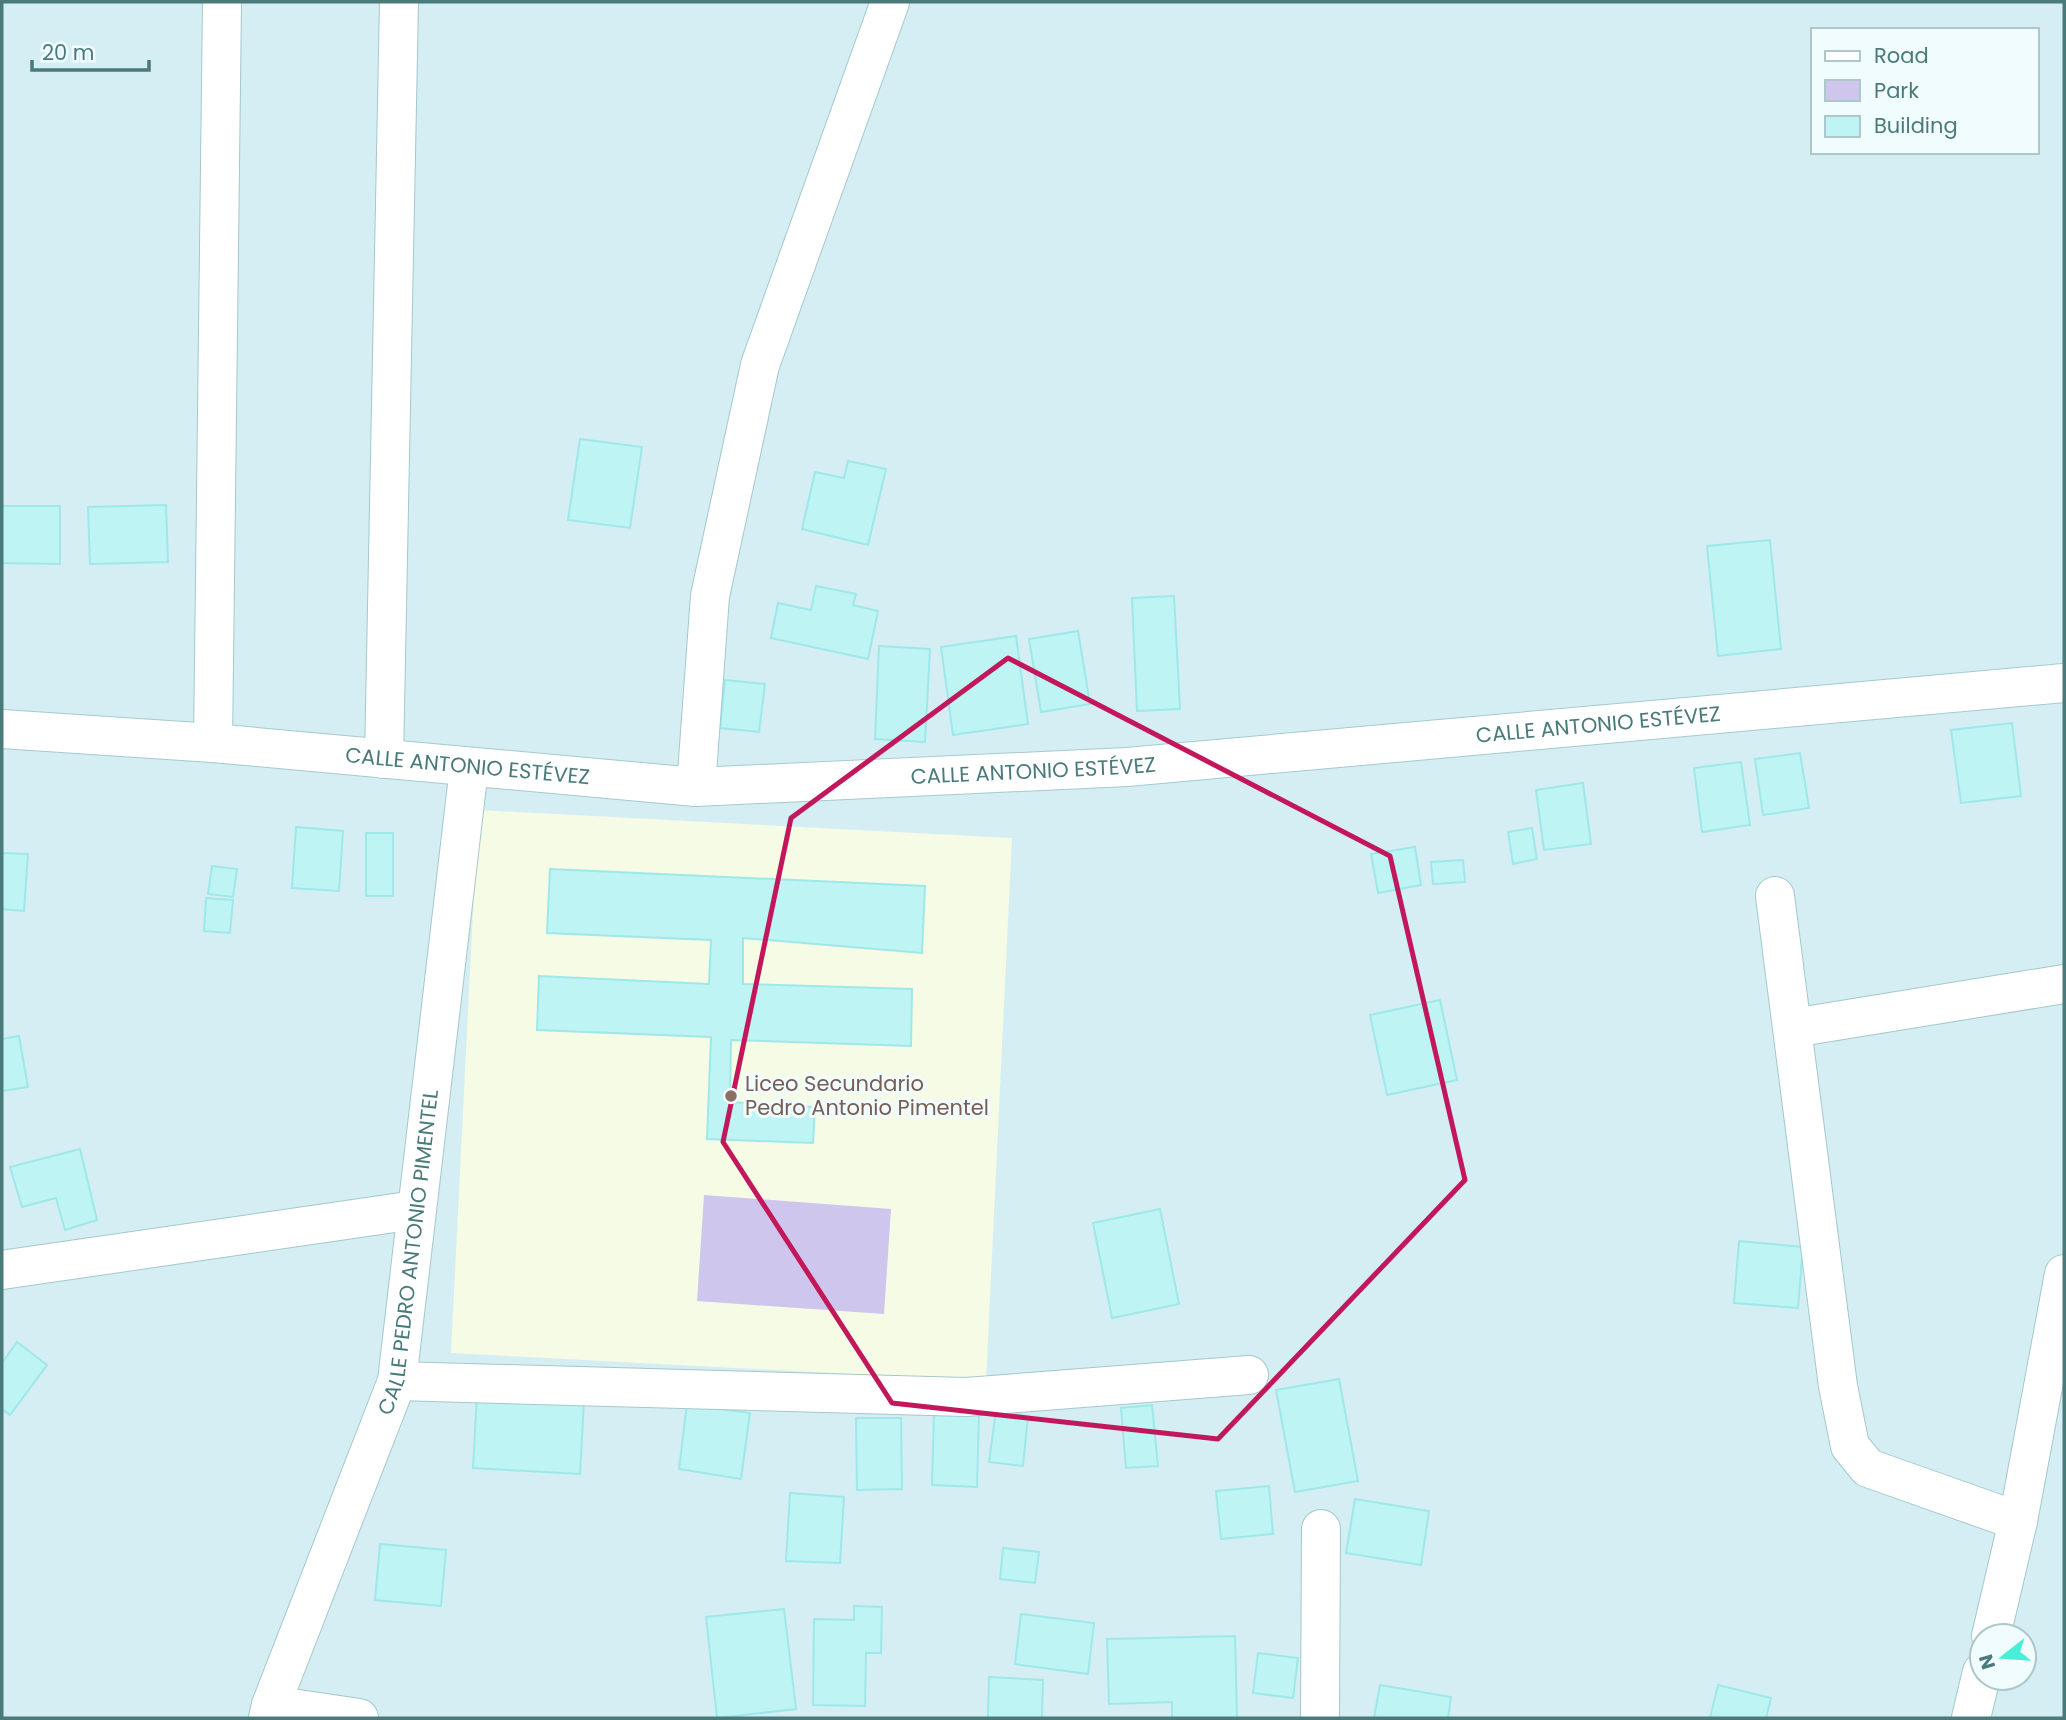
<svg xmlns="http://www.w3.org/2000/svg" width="2066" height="1720" viewBox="0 0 2066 1720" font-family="Poppins,sans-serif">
  <rect width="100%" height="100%" fill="#e9f9fe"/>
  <path fill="#d4eef3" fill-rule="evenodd" d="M 2,2 L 2064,2 L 2064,1718 L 2,1718 ZM 1812,30 L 2036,30 L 2036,152 L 1812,152 ZM 1982,1636 L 2024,1636 L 2024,1678 L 1982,1678 Z"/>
  <polygon fill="#f5fbe5" points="478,810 1012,838 986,1381 451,1353"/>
  <polygon fill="#cfc6ed" points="704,1195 891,1209 884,1314 697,1301"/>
  <g fill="#bff4f5" stroke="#9ee8e9" stroke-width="2">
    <polygon points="580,439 642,447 630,528 568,520"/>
    <polygon points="848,461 886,469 868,545 802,529 815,472 844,478"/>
    <polygon points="166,505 168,562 90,564 88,507"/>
    <polygon points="2,506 60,506 60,564 2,563"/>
    <polygon points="1770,540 1781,649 1718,656 1707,546"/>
    <polygon points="816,586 856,594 853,605 878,611 868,659 771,638 778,603 811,610"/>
    <polygon points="1174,596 1180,709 1137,711 1132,598"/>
    <polygon points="1078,631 1090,704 1041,712 1029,639"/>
    <polygon points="1016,636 1028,724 953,735 941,647"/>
    <polygon points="879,646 930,649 925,742 875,739"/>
    <polygon points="725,680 765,684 759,732 720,728"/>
    <polygon points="2012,723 2021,796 1961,803 1951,730"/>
    <polygon points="1800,753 1809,808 1763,815 1755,759"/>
    <polygon points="1741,762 1750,825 1702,832 1694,768"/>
    <polygon points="1583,783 1591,844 1544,850 1536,790"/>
    <polygon points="296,827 343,831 339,891 292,888"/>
    <polygon points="1532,828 1537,859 1513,864 1508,832"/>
    <rect x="366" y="833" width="27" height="63"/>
    <polygon points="1415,847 1421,885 1378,893 1371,854"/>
    <polygon points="2,853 28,854 24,911 2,909"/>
    <polygon points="1463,860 1465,882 1433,884 1431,862"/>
    <polygon points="212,866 237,869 233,897 208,894"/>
    <polygon points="550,869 925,886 922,953 743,938 743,984 912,989 911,1046 731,1040 730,1102 815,1107 813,1143 707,1139 711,1037 537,1030 539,976 709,984 711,940 547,933"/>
    <polygon points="206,898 233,900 230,933 204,931"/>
    <polygon points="1440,1000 1457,1080 1387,1095 1370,1015"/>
    <polygon points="19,1036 28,1087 2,1091 2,1039"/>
    <polygon points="80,1149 97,1220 65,1230 56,1198 22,1207 10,1167"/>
    <polygon points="1160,1209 1179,1304 1112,1318 1093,1223"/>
    <polygon points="1739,1241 1803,1247 1798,1308 1734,1303"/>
    <polygon points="17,1342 47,1365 10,1415 2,1409 2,1363"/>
    <polygon points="1339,1379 1358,1481 1295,1492 1276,1390"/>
    <polygon points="477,1394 584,1400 580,1474 473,1468"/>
    <polygon points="687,1404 750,1413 741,1479 679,1469"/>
    <polygon points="1152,1405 1158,1466 1126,1468 1121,1408"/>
    <polygon points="996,1411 1028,1416 1023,1466 989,1462"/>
    <polygon points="934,1413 979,1415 977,1487 932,1485"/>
    <polygon points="856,1418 901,1418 902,1489 857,1490"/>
    <polygon points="1269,1486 1273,1534 1221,1539 1216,1491"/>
    <polygon points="790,1493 844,1497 840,1563 786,1561"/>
    <polygon points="1355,1499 1429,1511 1421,1565 1346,1553"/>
    <polygon points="380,1544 446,1550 441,1606 375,1600"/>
    <polygon points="1003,1548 1039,1552 1035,1583 1000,1579"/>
    <polygon points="854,1606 882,1607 881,1653 866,1653 865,1706 813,1705 814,1619 854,1620"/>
    <polygon points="784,1609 796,1709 717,1718 706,1617"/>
    <polygon points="1021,1614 1094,1623 1088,1674 1015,1664"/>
    <polygon points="1235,1636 1237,1718 1172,1718 1172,1702 1109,1704 1107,1639"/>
    <polygon points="1258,1653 1298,1658 1293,1698 1253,1693"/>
    <polygon points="989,1677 1043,1680 1042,1718 988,1718"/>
    <polygon points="1380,1685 1451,1697 1448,1718 1374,1718"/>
    <polygon points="1718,1685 1771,1698 1766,1718 1710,1718"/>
  </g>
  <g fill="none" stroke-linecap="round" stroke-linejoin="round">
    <g stroke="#a5c8ca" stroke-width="40">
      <g id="street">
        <polyline points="213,743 222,2"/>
        <polyline points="384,759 399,2"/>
        <polyline points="696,787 710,596 760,365 890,2"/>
        <polyline points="1775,896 1838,1386 1850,1446 1868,1468 2018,1521"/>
        <polyline points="1793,1028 2064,984"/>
        <polyline points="2,1270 415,1210"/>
        <polyline points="397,1381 966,1397 1249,1375"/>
        <polyline points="1991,1636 2018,1521 2064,1274"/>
        <polyline points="271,1705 359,1718"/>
        <path id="s1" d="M 268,1718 L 271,1705 L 397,1381 L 469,768"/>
        <polyline points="1320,1718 1321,1529"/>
        <polyline points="1971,1718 1982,1672"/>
      </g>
    </g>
    <g stroke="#a4cbce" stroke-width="40">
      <g id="secondary">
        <path id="s2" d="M 2,729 L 213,743 L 696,787 L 1127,767 L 2064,683"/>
      </g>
    </g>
    <use href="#street" stroke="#fff" stroke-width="38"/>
    <use href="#secondary" stroke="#fff" stroke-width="38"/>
  </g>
  <path fill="none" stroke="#c2185b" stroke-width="5" stroke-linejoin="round" d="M 1008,658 L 1390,856 L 1465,1180 L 1218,1439 L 892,1403 L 723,1142 L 791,818 Z"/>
  <circle fill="#8d6e63" stroke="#f1fcff" stroke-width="2.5" cx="731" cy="1096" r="7"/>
  <g text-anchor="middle" stroke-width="6" stroke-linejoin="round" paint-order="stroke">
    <g font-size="21" fill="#4a7b7a" stroke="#f1fcff">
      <text dy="7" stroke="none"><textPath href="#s2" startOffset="1601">CALLE ANTONIO ESTÉVEZ</textPath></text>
      <text dy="7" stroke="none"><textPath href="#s2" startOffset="467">CALLE ANTONIO ESTÉVEZ</textPath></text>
      <text dy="7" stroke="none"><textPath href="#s2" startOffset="1034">CALLE ANTONIO ESTÉVEZ</textPath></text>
      <text dy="7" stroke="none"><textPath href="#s1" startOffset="490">CALLE PEDRO ANTONIO PIMENTEL</textPath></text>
    </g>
    <g font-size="21" fill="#785e54" stroke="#f1fcff" text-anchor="start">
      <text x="745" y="1091">Liceo Secundario<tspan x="745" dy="24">Pedro Antonio Pimentel</tspan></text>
    </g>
  </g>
  <rect width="2066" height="1720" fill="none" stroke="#4a7b7a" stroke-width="7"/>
  <rect x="1811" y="28" width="228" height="126" fill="#f1fcff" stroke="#aec8ca" stroke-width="2"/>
  <rect x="1825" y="51" width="35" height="10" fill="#ffffff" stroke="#aec8ca" stroke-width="2"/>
  <text x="1874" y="63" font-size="21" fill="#4a7b7a">Road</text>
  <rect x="1825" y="80" width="35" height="21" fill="#cfc6ed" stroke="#aec8ca" stroke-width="2"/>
  <text x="1874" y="98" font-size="21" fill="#4a7b7a">Park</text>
  <rect x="1825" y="116" width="35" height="21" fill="#bff4f5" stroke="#aec8ca" stroke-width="2"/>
  <text x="1874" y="133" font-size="21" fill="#4a7b7a">Building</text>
  <g transform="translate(2003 1657) rotate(253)"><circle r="33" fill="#f1fcff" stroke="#aec8ca" stroke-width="2"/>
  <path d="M0-5L12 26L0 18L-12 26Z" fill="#48eed6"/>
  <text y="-10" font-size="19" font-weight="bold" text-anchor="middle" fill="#4a7b7a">N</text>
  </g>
  <path d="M32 60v10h117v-10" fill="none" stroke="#4a7b7a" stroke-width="3.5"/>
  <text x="42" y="60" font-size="21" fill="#4a7b7a" stroke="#f1fcff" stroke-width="5" paint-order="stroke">20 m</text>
</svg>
